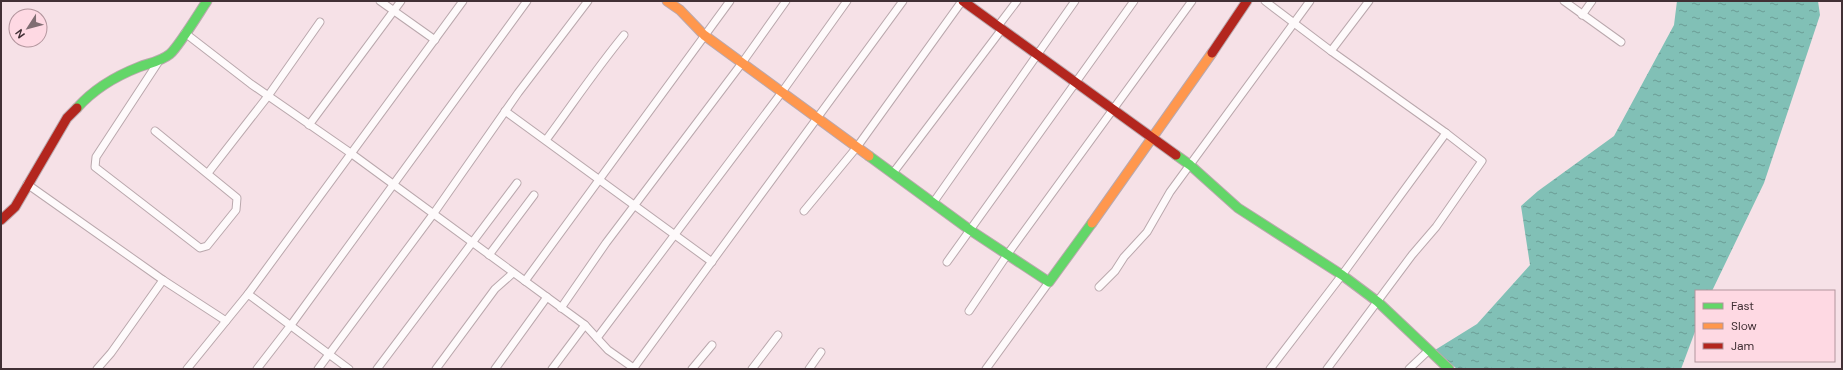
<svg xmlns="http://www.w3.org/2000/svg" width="1843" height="370" viewBox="0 0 1843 370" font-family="'DM Sans',sans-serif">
  <defs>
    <pattern id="water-ripples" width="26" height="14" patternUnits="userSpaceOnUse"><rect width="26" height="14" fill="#81c0b6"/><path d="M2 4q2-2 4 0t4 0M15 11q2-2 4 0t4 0" fill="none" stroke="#6b9c95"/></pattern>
  </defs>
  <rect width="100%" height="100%" fill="#f6e1e7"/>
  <polygon fill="url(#water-ripples)" points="1677,1 1818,1 1820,15 1764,183 1712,291 1696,291 1696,329 1681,369 1457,369 1435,350 1477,324 1530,265 1521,206 1538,191 1614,136 1674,25"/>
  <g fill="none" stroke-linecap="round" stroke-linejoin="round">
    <g stroke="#baa8ad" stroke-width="9">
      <g id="street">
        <polyline points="380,1 435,40"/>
        <polyline points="1265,1 1331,51 1446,133 1482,161 1436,227 1412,255 1327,369"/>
        <polyline points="1564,1 1621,42"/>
        <polyline points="1582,15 1592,1"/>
        <polyline points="998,26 1017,1"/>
        <polyline points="185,33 251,84 352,154 585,325 608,350 635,369"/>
        <polyline points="1331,51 1369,1"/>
        <polyline points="505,111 712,262"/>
        <polyline points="309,125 401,1"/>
        <polyline points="155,131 237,198 236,210 207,246 200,248 95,167 96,157 159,61"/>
        <path d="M 546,140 C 572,105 596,69 624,35"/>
        <polyline points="208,173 268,96 320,22"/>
        <polyline points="893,173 1002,29"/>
        <polyline points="27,184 163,280 226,321 248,294 349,369"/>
        <polyline points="933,203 1075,1"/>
        <polyline points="804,211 857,147 962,1"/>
        <polyline points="489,255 534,195"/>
        <polyline points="947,262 1134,1"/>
        <polyline points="525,281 730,1"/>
        <polyline points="1099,287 1115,271 1124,257 1147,232 1170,192 1310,1"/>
        <polyline points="248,294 463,1"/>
        <polyline points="561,308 606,243 742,63 786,1"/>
        <polyline points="969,311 1007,255 1192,1"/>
        <polyline points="597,338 782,92 847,1"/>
        <polyline points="97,369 111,353 163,280"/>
        <polyline points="187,369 226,321"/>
        <polyline points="257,369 291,325 527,1"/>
        <polyline points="318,369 434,213 518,93 588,1"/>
        <polyline points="377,369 517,183"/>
        <polyline points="436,369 495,289 513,273"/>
        <polyline points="495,369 547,297"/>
        <polyline points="552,369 585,325"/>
        <polyline points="633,369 903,1"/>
        <polyline points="692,369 712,345"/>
        <polyline points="752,369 778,335"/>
        <polyline points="809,369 821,352"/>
        <polyline points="986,369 1049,282"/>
        <polyline points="1270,369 1342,275 1446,133"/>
        <polyline points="1409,369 1429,350"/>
      </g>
    </g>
    <g stroke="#baa8ad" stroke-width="11">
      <g id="fast">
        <path d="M 77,108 C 93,90 116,76 139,67 C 149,63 160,62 170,54 C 179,46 199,13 207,1"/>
        <polyline points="1176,155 1190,165 1238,208 1342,275 1378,302 1449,369"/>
        <polyline points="869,156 970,230 1049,282 1092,223"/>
      </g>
    </g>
    <g stroke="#baa8ad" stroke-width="11">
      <g id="slow">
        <polyline points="667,1 680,10 704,35 869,156"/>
        <polyline points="1092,223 1212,53"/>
      </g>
    </g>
    <g stroke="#baa8ad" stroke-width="11">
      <g id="jam">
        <polyline points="963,1 1176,155"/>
        <polyline points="1212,53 1247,1"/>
        <polyline points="1,220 15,207 67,118 77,108"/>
      </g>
    </g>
    <use href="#street" stroke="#fefafb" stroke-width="7"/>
    <use href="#fast" stroke="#63d668" stroke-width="9"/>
    <use href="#slow" stroke="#ff974d" stroke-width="9"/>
    <use href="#jam" stroke="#b3261e" stroke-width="9"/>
  </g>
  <rect width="1843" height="370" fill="none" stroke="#413035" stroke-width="4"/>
  <rect x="1695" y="290" width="140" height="72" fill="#fed9e3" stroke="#b2959d"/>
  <rect x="1703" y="303" width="20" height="6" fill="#63d668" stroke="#b2959d"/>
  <text x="1731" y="310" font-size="12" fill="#413035">Fast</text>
  <rect x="1703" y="323" width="20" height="6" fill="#ff974d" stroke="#b2959d"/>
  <text x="1731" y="330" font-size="12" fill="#413035">Slow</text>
  <rect x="1703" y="343" width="20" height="6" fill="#b3261e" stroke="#b2959d"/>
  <text x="1731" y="350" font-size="12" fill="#413035">Jam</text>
  <g transform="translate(28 28) rotate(234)"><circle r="19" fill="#fed9e3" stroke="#b2959d"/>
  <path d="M0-3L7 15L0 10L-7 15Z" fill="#806e73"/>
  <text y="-6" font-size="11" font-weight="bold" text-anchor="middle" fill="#413035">N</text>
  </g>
</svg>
